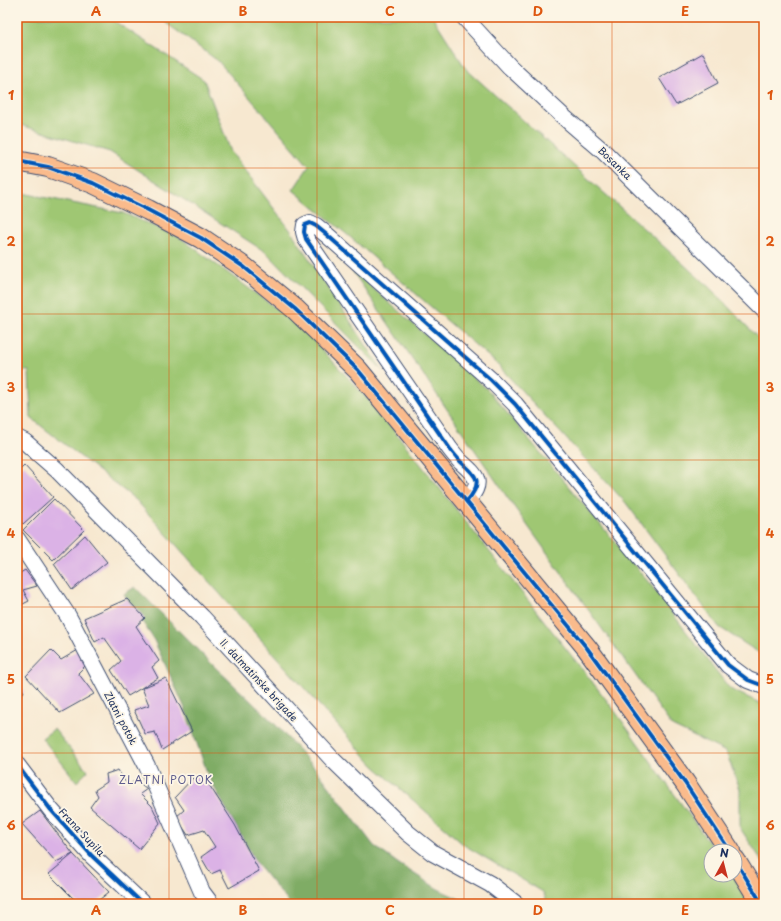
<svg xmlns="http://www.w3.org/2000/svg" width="781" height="921" viewBox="0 0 781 921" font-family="'Playpen Sans',sans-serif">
  <rect width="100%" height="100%" fill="#fcf5e5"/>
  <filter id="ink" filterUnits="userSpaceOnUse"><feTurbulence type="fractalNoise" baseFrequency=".025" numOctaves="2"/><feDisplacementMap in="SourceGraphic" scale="8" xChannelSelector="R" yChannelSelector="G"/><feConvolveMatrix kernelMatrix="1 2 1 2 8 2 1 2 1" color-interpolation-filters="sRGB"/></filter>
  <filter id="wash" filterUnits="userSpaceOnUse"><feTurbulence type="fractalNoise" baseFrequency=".012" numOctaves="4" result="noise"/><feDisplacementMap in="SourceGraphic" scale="16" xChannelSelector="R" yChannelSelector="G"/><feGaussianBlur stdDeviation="0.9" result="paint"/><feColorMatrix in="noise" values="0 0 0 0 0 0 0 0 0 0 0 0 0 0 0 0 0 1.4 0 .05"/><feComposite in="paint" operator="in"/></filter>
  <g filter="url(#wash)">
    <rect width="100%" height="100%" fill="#f7e8d0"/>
    <g fill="#9fc773" stroke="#5d7b68">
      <polygon points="17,17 108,17 204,80 231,152 291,231 383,371 267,253 110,152 17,124"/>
      <polygon points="158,17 433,17 466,69 710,288 764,344 764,656 719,627 626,503 495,362 350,237 293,190 309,166 218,61"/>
      <polygon points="17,192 123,213 179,237 300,326 377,409 612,707 715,851 711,851 711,875 733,875 751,904 548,904 543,892 464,845 373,765 136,500 31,418 29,371 17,370"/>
      <polygon points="351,269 488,390 650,584 730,689 764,705 764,864 740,828 740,789 726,752 672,726 507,497"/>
      <polygon points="54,729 88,771 77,782 42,738"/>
    </g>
    <polygon fill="#7fac65" stroke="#4d6e62" points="135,587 217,669 275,724 316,769 374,846 399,864 438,889 470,904 290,904 257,864 209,778 184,706 153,638 124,594"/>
    <g id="blocks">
      <g fill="#dbb2e6">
        <polygon points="703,53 718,83 676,105 659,78"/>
        <polygon points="24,465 53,497 23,524 17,517 17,472"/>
        <polygon points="54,499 84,530 53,560 23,530"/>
        <polygon points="85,535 107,562 72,590 54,564"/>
        <polygon points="25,570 37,586 23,590 29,601 17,607 17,575"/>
        <polygon points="127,599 145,618 136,626 159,661 152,667 158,678 128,696 111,670 121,661 104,637 95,642 84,618"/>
        <polygon points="51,650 61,660 78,650 87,664 78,673 94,694 60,713 26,676"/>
        <polygon points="166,678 192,731 162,750 155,732 145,734 134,710 149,705 142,688"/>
        <polygon points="17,681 24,692 17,697"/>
        <polygon points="118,770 128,786 136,780 147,789 140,794 152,806 160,823 139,849 90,807 98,796 95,790 107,782 106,774"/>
        <polygon points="194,777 204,777 235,825 259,871 229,888 220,870 211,874 201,857 215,847 204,830 188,835 176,817 184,810 175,797"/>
        <polygon points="40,811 73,854 56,862 22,824"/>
        <polygon points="73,854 109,892 94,904 79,904 49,874"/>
      </g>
    </g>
  </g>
  <g filter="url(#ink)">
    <use href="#blocks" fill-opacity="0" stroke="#3c4b6f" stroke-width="1"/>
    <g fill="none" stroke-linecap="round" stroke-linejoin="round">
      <g stroke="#3c4b6f" stroke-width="18">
        <g id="minor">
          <polyline points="464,17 510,67 566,119 603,151 764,310"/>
          <polyline points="17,438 25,442 57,470 202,617 333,760 408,833 433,853 490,884 516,904"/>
          <path d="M 467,501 C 483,482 478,477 461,462 C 457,458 454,454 450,449 L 306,239 L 304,232 L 305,225 L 310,223 L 316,226 L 327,235 L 491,380 L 515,404 L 728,665 L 748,680 L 764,686"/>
          <polyline points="17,539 68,616 147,766 202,892 211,904"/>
          <polyline points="17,765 51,810 92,856 143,904"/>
        </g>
      </g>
      <g stroke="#3c4b6f" stroke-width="22">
        <g id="major">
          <polyline points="17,161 48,167 93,183 148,210 201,238 244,267 295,309 358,370 587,648 685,783 730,851"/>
          <polyline points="735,860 762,904"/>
        </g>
      </g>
      <use href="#minor" stroke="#fff" stroke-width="16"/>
      <use href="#major" stroke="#fabb8c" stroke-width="20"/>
      <g stroke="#fcf5e5" stroke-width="6">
        <g id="cycleway">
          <polyline points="17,161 48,167 93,183 148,210 201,238 244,267 295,309 358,370 587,648 685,783 730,851"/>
          <path d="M 467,501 C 483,482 478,477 461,462 C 457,458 454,454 450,449 L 306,239 L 304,232 L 305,225 L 310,223 L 316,226 L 327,235 L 491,380 L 515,404 L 728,665 L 748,680 L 764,686"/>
          <polyline points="17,765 51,810 92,856 143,904"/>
          <polyline points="735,860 762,904"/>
        </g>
      </g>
      <use href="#cycleway" stroke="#0057b8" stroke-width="4"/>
    </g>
  </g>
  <path fill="none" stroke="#de5710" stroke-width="1" stroke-opacity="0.55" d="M 169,17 L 169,904M 317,17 L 317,904M 464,17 L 464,904M 612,17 L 612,904M 17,168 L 764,168M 17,314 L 764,314M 17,460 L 764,460M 17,607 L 764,607M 17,753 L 764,753"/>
  <g text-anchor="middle" stroke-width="3.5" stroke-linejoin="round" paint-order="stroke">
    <g font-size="10" fill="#1b2f5e" stroke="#fcf5e5">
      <text transform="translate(615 163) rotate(44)" y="4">Bosanka</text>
      <text transform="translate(259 680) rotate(47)" y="4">II. dalmatinske brigade</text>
      <text transform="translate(121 718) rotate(62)" y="4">Zlatni potok</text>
      <text transform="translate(82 832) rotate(47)" y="4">Frana Supila</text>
    </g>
    <g font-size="11" letter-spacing="1" fill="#5e5d8e" stroke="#fcf5e5">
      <text x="166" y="784">ZLATNI POTOK</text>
    </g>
  </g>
  <rect width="781" height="921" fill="none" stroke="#fcf5e5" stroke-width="44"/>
  <g transform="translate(723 863) rotate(7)"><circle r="19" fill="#fcf5e5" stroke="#a2a6af"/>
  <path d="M0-3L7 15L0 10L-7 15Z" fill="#c8321e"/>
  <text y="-6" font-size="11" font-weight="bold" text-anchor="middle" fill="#1b2f5e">N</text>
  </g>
  <rect x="22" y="22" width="737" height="877" fill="none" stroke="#de5710" stroke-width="1.5"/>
  <g font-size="13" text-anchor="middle" font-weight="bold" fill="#de5710">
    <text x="96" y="16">A</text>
    <text x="243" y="16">B</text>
    <text x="390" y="16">C</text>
    <text x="538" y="16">D</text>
    <text x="685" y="16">E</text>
    <text x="11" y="100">1</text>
    <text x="770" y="100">1</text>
    <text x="11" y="246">2</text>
    <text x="770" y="246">2</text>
    <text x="11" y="392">3</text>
    <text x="770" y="392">3</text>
    <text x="11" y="538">4</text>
    <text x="770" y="538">4</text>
    <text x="11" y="684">5</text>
    <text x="770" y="684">5</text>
    <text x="11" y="830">6</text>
    <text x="770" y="830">6</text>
    <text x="96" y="915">A</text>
    <text x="243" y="915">B</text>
    <text x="390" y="915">C</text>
    <text x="538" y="915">D</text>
    <text x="685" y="915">E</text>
  </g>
</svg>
